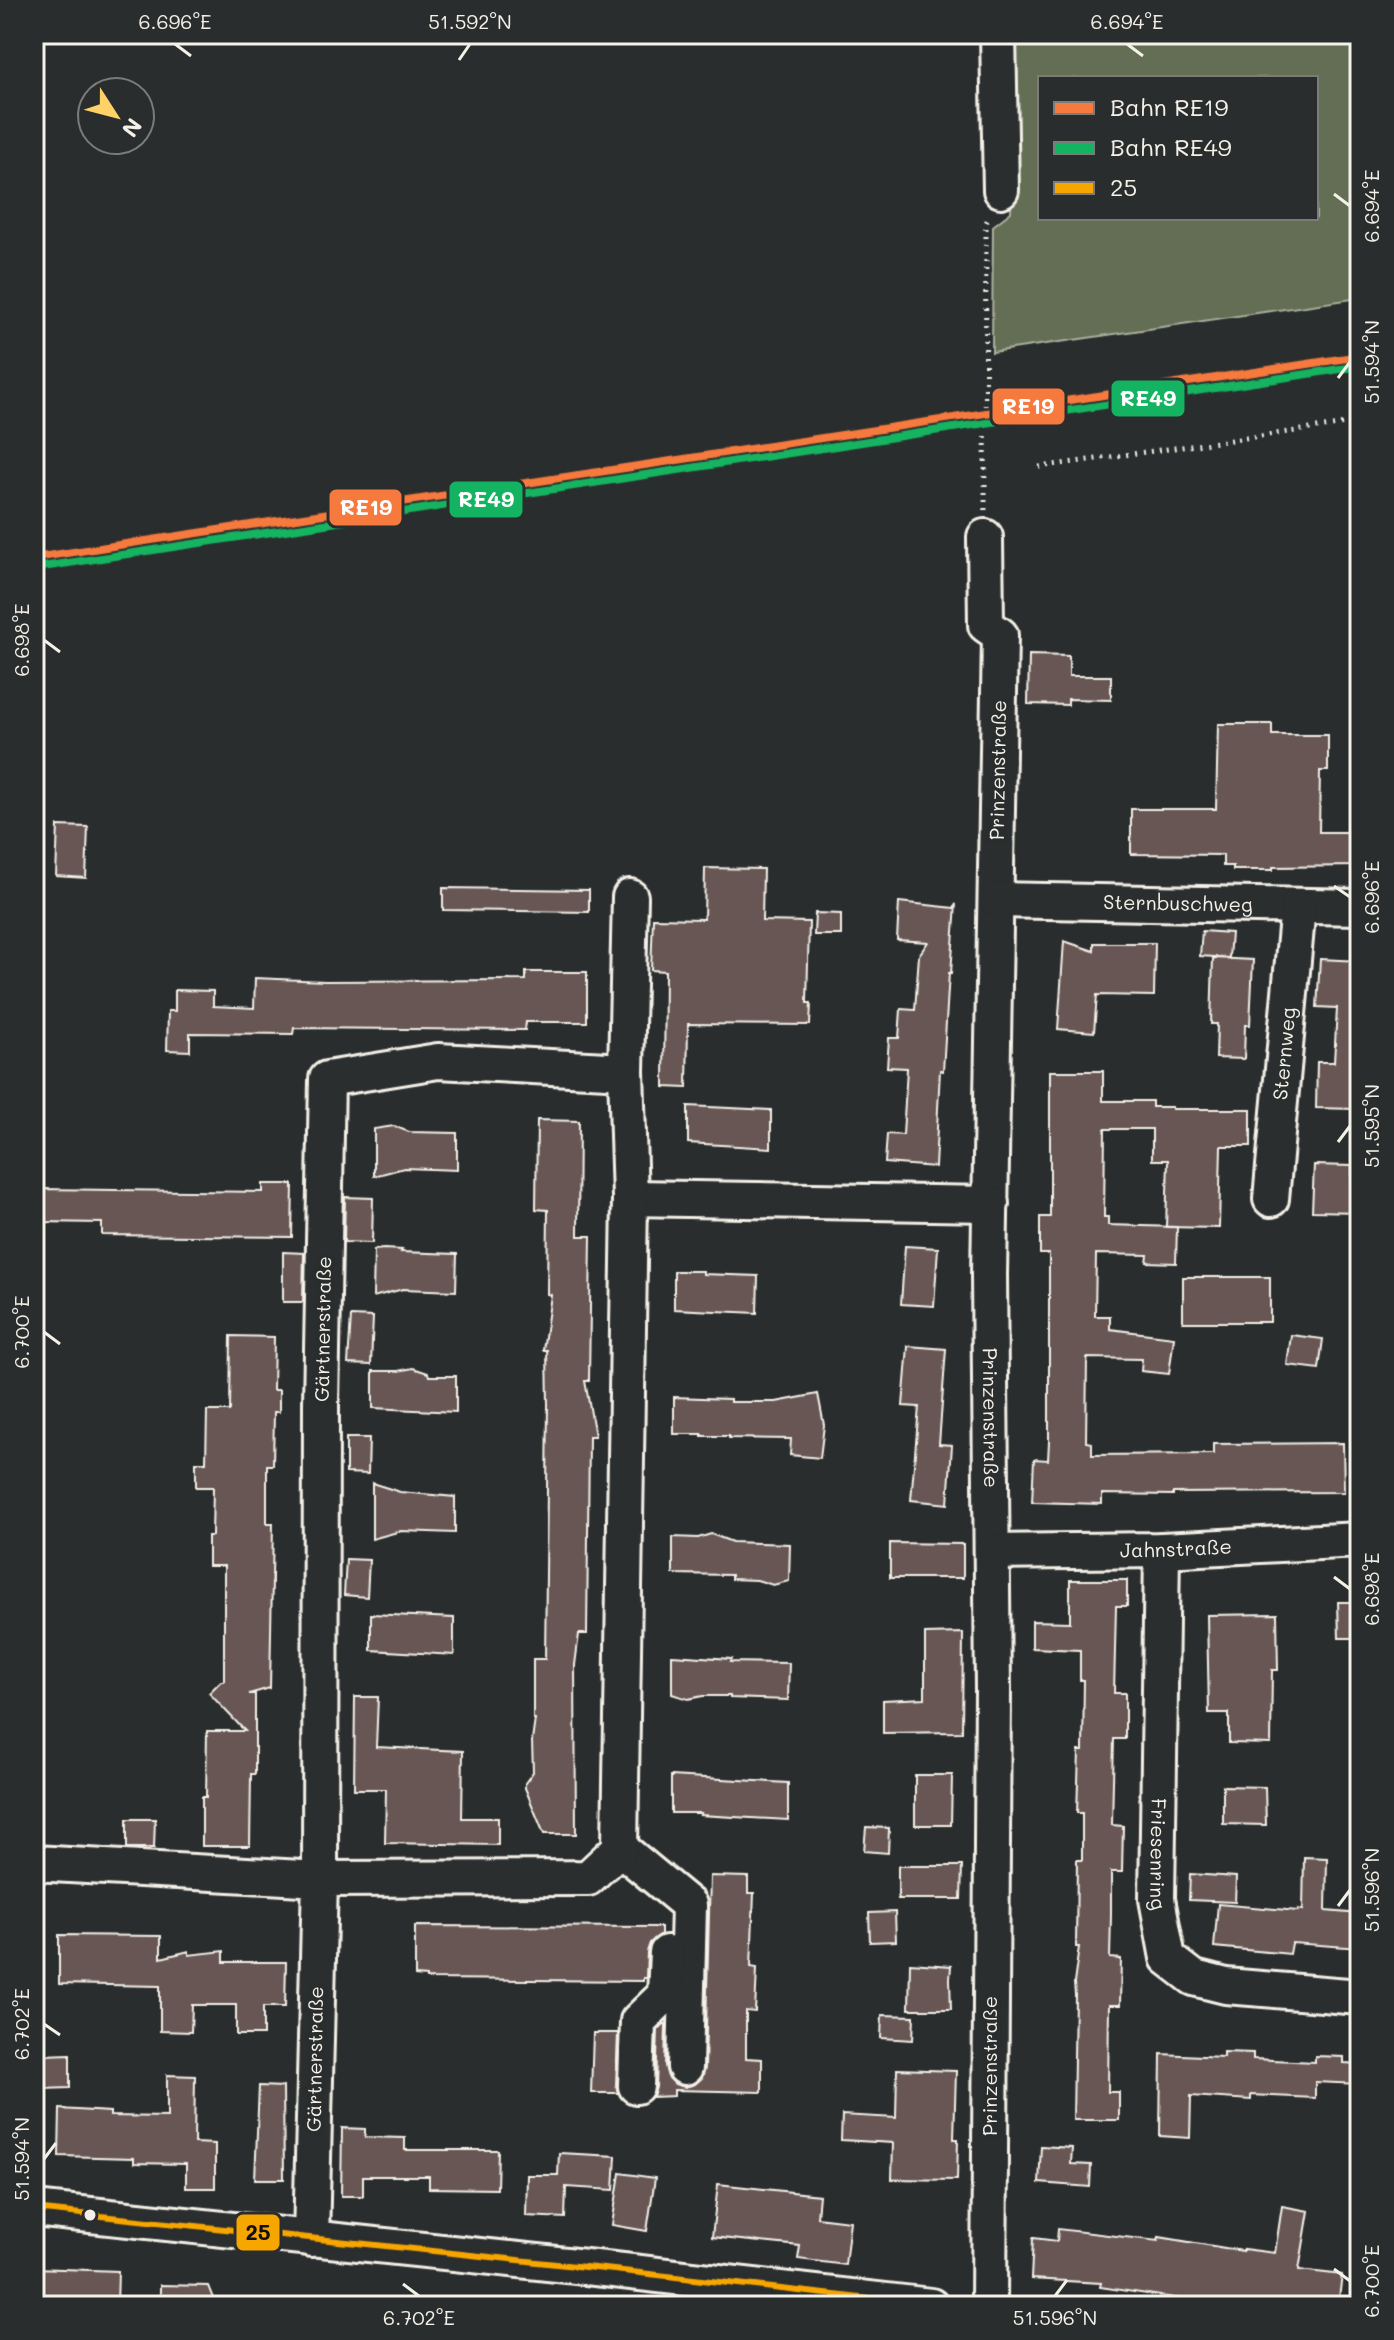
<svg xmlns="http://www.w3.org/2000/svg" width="1394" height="2340" viewBox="0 0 1394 2340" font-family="Mali,sans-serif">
  <rect width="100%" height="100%" fill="#2a2d2e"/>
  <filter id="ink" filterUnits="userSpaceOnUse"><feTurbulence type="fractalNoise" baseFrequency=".0125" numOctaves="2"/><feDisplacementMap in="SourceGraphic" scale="16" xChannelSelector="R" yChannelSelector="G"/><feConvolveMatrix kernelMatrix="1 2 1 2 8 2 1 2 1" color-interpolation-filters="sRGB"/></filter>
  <g filter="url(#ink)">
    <path fill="#636e54" stroke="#acb09e" stroke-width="2" fill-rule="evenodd" d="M 1017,34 L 1360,34 L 1360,298 L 992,352 L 993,226 L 1011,212 ZM 1040,78 L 1316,78 L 1316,218 L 1040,218 Z"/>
    <g fill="#685655" stroke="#f4f1e8" stroke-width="2">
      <polygon points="1029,655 1069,656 1069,676 1111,676 1111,700 1068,699 1068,705 1028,704"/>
      <polygon points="1218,724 1272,724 1272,735 1328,735 1328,771 1320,771 1319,832 1360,832 1360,866 1273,867 1273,870 1233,870 1233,866 1223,866 1223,855 1131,854 1131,809 1216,809"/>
      <polygon points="58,826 88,827 86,878 56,876"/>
      <polygon points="705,868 763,869 762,921 809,922 807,1003 811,1003 810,1025 688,1024 687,1088 664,1087 665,971 651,970 653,918 704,919"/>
      <polygon points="443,888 589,890 589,912 443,910"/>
      <polygon points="899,902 954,908 956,904 951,973 949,973 943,1071 940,1070 935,1167 885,1163 887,1134 903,1135 907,1068 887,1067 889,1038 899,1038 901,1009 915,1010 919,955 928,942 897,940"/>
      <polygon points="815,913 841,914 841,935 814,935"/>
      <polygon points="1202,931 1231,933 1229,958 1200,956"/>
      <polygon points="1064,941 1094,951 1094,943 1155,943 1154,996 1097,995 1094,1032 1058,1029"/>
      <polygon points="1213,958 1253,960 1250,1025 1245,1025 1244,1059 1216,1058 1217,1024 1211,1024"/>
      <polygon points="1320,959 1360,961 1355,1109 1316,1108 1317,1062 1334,1062 1337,1008 1317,1007"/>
      <polygon points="526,972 587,972 587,1022 526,1022 525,1030 294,1028 293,1034 190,1033 190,1051 167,1050 168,1011 175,1011 175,990 213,991 213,1006 254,1008 255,978 325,981 526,980"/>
      <polygon points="1050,1071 1103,1071 1103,1101 1152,1101 1152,1107 1172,1107 1172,1109 1251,1109 1251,1146 1221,1146 1219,1228 1166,1227 1168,1160 1152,1160 1152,1129 1105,1129 1104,1217 1108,1217 1108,1225 1177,1227 1176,1263 1147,1262 1148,1255 1096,1254 1095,1316 1110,1316 1110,1329 1174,1337 1169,1374 1141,1371 1142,1359 1087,1358 1086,1442 1092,1443 1092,1455 1213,1454 1213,1444 1343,1443 1344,1492 1173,1493 1173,1495 1102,1494 1102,1504 1032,1502 1034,1459 1048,1460 1049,1441 1049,1254 1040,1254 1040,1217 1050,1217"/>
      <polygon points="688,1106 771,1110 771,1148 688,1143"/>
      <polygon points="537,1120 579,1121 578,1236 591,1236 589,1381 585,1381 595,1436 589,1436 587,1634 579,1634 575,1665 576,1834 544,1834 525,1788 525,1783 533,1772 532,1741 535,1719 533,1719 533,1659 545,1659 548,1404 547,1350 543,1350 551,1295 547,1294 548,1210 536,1209"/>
      <polygon points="394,1126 409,1132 457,1133 457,1170 404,1168 374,1176 374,1129"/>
      <polygon points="1314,1165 1352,1166 1352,1181 1360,1181 1360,1212 1312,1211"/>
      <polygon points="263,1184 293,1184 292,1237 102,1235 102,1223 40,1222 41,1189 263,1192"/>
      <polygon points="345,1197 373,1198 372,1243 344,1242"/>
      <polygon points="905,1246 938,1248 934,1306 901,1304"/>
      <polygon points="384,1249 402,1250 401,1252 457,1254 456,1291 403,1289 373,1297 374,1250"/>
      <polygon points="283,1252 304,1253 303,1302 283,1302"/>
      <polygon points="674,1271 703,1271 703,1274 758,1276 757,1313 674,1309"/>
      <rect x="1183" y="1277" width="87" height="45"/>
      <polygon points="351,1316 373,1317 371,1365 348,1364"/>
      <polygon points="1291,1335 1323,1339 1319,1369 1287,1365"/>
      <polygon points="231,1336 274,1337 273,1390 279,1390 279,1412 274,1412 273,1465 267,1465 267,1523 273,1523 270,1688 249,1694 255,1694 255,1774 251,1774 250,1846 202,1846 202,1797 206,1797 207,1731 245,1731 209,1693 221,1681 224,1681 224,1566 208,1566 208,1536 212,1536 213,1487 196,1487 196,1462 206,1462 207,1411 230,1411"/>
      <polygon points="908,1346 946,1349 939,1444 952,1445 948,1504 911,1500 919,1407 903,1406"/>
      <polygon points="413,1368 428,1373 429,1376 456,1376 456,1412 373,1408 373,1371 398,1371"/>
      <polygon points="818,1394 824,1425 820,1458 790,1455 791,1439 729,1438 729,1436 702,1436 702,1434 674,1434 674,1397 730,1399 730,1402 776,1402"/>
      <polygon points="346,1438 369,1438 368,1474 346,1473"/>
      <polygon points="372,1483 400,1492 455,1497 455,1533 401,1531 372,1539"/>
      <polygon points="711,1534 732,1542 790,1544 789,1581 773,1585 757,1580 731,1579 731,1575 673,1574 673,1537 698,1538"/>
      <polygon points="890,1543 963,1544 963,1578 890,1578"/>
      <polygon points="346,1559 369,1560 367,1597 344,1595"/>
      <polygon points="1070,1580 1127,1580 1127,1606 1116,1606 1114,1693 1125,1693 1125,1739 1114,1739 1112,1825 1123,1826 1122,1872 1111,1872 1111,1915 1110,1958 1121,1959 1120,2005 1109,2005 1108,2092 1119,2092 1119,2120 1073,2120 1075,1995 1074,1983 1079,1947 1076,1947 1077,1860 1082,1860 1082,1813 1077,1813 1079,1751 1083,1751 1084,1680 1080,1680 1080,1650 1032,1648 1032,1621 1070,1622"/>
      <polygon points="1338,1602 1360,1602 1360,1638 1339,1638"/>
      <polygon points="371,1614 454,1618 454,1655 371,1650"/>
      <polygon points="1277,1614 1278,1670 1272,1670 1271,1744 1229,1743 1229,1713 1209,1713 1207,1615"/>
      <polygon points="963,1633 962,1732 883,1733 883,1700 925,1698 925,1634"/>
      <polygon points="672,1655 731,1659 730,1662 789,1663 788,1700 730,1698 730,1696 703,1696 688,1699 672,1694"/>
      <polygon points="355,1697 378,1697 376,1747 463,1751 462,1818 498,1818 498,1845 385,1843 386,1789 354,1789"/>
      <polygon points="915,1775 952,1775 951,1825 915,1825"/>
      <polygon points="671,1776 788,1783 788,1820 700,1815 701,1813 671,1813"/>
      <polygon points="1223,1786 1265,1787 1266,1825 1223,1824"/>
      <polygon points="127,1819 155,1819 154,1848 127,1848"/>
      <polygon points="866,1827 889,1828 888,1853 864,1851"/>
      <polygon points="1304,1857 1327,1858 1326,1911 1360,1914 1360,1948 1292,1943 1290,1954 1214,1947 1218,1904 1298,1911 1298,1909 1303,1910"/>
      <polygon points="898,1866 962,1866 961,1899 898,1899"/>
      <polygon points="1190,1874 1236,1877 1235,1902 1189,1900"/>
      <polygon points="710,1876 748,1877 748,1893 754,1893 751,1967 757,1968 755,2012 746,2011 746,2058 762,2059 762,2092 674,2090 674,2096 653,2097 656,2087 658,2030 664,2024 666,2024 665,2066 668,2077 675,2084 685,2087 695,2084 702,2078 705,2068"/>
      <polygon points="895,1912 896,1941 870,1942 869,1913"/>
      <polygon points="415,1926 661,1927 661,1934 650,1943 647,1952 646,1978 643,1978 643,1981 426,1979 426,1977 415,1976"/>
      <polygon points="59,1935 161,1936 161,1958 189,1951 189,1955 224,1951 224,1962 286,1962 285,2007 263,2007 263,2035 236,2035 236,2005 192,2005 191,2032 160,2031 160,1986 59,1984"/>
      <polygon points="910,1963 951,1966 950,1979 951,2009 909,2009"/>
      <polygon points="882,2015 914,2016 913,2040 881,2038"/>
      <polygon points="593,2033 618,2033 616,2085 618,2093 591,2093"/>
      <polygon points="1223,2052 1253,2053 1253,2059 1315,2062 1315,2056 1344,2057 1344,2063 1360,2064 1360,2084 1315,2082 1315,2098 1251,2095 1251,2100 1191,2096 1190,2138 1160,2136 1161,2054 1223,2057"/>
      <polygon points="70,2054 70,2088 42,2089 42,2055"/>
      <polygon points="897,2069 956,2071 954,2139 958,2139 957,2180 892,2179 893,2143 841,2140 842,2115 896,2118"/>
      <polygon points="167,2075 195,2076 194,2143 215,2144 215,2188 186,2188 186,2164 134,2163 134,2158 59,2156 60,2109 110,2112 110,2116 167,2117"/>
      <polygon points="259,2086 283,2087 284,2179 255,2179"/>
      <polygon points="342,2128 365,2129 365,2137 405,2138 405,2150 498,2150 497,2189 429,2188 429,2176 363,2176 363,2196 341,2196"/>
      <polygon points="1041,2146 1072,2148 1071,2164 1091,2165 1090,2187 1039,2183"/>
      <polygon points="559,2153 616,2156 614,2190 566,2187 565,2218 526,2216 527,2175 558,2175"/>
      <polygon points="620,2173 655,2178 647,2231 612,2225"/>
      <polygon points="718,2184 819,2195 817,2217 850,2221 845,2265 798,2259 800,2246 712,2237"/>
      <polygon points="1282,2206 1309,2211 1299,2270 1342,2275 1338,2306 1228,2306 1100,2287 1101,2283 1031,2279 1033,2238 1057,2241 1058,2229 1158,2241 1159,2237 1243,2251 1243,2249 1275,2253"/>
      <polygon points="34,2268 118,2271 117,2306 34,2306"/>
      <polygon points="160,2285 209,2286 217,2306 160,2306"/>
    </g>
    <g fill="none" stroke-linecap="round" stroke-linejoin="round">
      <g stroke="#f4f1e8" stroke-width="40">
        <g id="minor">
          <polyline points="998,34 1001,190"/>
          <path id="s1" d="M 985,537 L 986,625 L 1000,635 L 989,1275 L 993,1690 L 989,2306"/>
          <path id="s2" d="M 996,900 L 1360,907"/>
          <polyline points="626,1071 630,897"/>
          <polyline points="630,1198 991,1204"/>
          <path id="s3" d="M 1271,1199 L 1298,906"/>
          <path id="s4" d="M 1162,1550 L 1157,1899 L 1168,1958 L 1194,1978 L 1226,1986 L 1360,1997"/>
          <path id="s5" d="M 992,1552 L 1162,1550 L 1360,1540"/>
          <polyline points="620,1848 689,1905 685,2067"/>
          <polyline points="34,1863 320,1879 588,1878 620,1848 630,1198 626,1071 438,1061 327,1079 321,1405 320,1879 311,2239"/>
          <polyline points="636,2086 638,2021 665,1995 667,1953"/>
          <polyline points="34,2209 614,2270 931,2306"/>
        </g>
      </g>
      <g stroke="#f4f1e8" stroke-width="5" stroke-dasharray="2 6" stroke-linecap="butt">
        <polyline points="1039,467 1360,422"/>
        <polyline points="985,510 986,223 989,216"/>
      </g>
      <use href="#minor" stroke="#2a2d2e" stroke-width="34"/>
      <g stroke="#2a2d2e" stroke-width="12">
        <polyline id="bus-1" points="34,2209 614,2270 931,2306"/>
      </g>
      <use href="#bus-1" stroke="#f7a600" stroke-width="6"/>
      <g stroke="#2a2d2e" stroke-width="14">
        <polyline id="rail-1" points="34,558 1360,356"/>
      </g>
      <g stroke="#2a2d2e" stroke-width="14">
        <polyline id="rail-2" points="36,568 1360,366"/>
      </g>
      <use href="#rail-1" stroke="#f6793e" stroke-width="8"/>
      <use href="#rail-2" stroke="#13b361" stroke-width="8"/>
    </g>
  </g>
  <path fill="none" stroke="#f4f1e8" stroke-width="3" d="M 175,44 L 191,56M 1127,44 L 1143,56M 459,60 L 470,44M 1334,194 L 1350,206M 1338,378 L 1350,362M 44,640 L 60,652M 1334,886 L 1350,897M 1338,1142 L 1350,1126M 44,1332 L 60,1344M 1334,1577 L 1350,1589M 1338,1906 L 1350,1890M 44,2024 L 60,2035M 44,2159 L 56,2143M 1334,2269 L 1350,2281M 403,2284 L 419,2296M 1055,2296 L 1067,2280"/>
  <circle fill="#f4f1e8" stroke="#2a2d2e" stroke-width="3" cx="90" cy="2215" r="7"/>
  <g text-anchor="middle" stroke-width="8" stroke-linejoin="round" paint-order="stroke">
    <g font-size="20" fill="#f4f1e8" stroke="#2a2d2e">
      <text transform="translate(998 770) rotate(-89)" y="7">Prinzenstraße</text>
      <text dy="7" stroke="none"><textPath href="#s2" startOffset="182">Sternbuschweg</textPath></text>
      <text dy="7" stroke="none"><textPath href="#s3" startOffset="146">Sternweg</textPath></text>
      <text transform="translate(323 1329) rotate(-89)" y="7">Gärtnerstraße</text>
      <text dy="7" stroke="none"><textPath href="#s1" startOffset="888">Prinzenstraße</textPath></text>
      <text dy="7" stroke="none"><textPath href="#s5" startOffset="184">Jahnstraße</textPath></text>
      <text dy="7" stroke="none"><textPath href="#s4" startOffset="304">Friesenring</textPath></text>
      <text transform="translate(315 2059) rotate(-89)" y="7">Gärtnerstraße</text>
      <text transform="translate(990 2066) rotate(-90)" y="7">Prinzenstraße</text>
    </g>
  </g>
  <g stroke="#2a2d2e" stroke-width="3">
    <rect x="1110" y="379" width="76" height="39" rx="8" fill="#13b361"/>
    <rect x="991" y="387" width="75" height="39" rx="8" fill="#f6793e"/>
    <rect x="448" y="480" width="76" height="39" rx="8" fill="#13b361"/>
    <rect x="328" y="488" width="75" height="39" rx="8" fill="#f6793e"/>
    <rect x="235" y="2213" width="46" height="39" rx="8" fill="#f7a600"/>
  </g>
  <g font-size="22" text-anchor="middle" font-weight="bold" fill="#fff">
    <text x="1148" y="406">RE49</text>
    <text x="1028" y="414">RE19</text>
    <text x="486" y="507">RE49</text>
    <text x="366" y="515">RE19</text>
  </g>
  <g font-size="22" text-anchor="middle" font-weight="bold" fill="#111">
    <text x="258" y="2240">25</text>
  </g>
  <rect width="1394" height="2340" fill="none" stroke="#2a2d2e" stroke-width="88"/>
  <rect x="1038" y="76" width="280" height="144" fill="#2a2d2e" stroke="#7b7b78" stroke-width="2"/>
  <rect x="1054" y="102" width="40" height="12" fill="#f6793e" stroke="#7b7b78" stroke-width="2"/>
  <text x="1110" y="116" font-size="24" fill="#f4f1e8">Bahn RE19</text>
  <rect x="1054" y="142" width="40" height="12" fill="#13b361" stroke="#7b7b78" stroke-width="2"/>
  <text x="1110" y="156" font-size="24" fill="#f4f1e8">Bahn RE49</text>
  <rect x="1054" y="182" width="40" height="12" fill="#f7a600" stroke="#7b7b78" stroke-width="2"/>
  <text x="1110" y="196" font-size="24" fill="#f4f1e8">25</text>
  <g transform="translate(116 116) rotate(126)"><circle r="38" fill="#2a2d2e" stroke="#7b7b78" stroke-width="2"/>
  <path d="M0-6L14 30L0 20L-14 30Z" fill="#ffd166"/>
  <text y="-12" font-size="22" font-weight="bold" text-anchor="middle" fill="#f4f1e8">N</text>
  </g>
  <rect x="44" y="44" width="1306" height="2252" fill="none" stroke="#f4f1e8" stroke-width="3"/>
  <g font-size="20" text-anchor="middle" fill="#f4f1e8">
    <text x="175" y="29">6.696°E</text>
    <text x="470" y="29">51.592°N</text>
    <text x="1127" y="29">6.694°E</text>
    <text transform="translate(1372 206) rotate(-90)" y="7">6.694°E</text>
    <text transform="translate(1372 362) rotate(-90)" y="7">51.594°N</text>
    <text transform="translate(22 640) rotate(-90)" y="7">6.698°E</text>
    <text transform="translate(1372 897) rotate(-90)" y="7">6.696°E</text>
    <text transform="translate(1372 1126) rotate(-90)" y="7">51.595°N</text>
    <text transform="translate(22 1332) rotate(-90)" y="7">6.700°E</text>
    <text transform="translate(1372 1589) rotate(-90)" y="7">6.698°E</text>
    <text transform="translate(1372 1890) rotate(-90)" y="7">51.596°N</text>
    <text transform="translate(22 2024) rotate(-90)" y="7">6.702°E</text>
    <text transform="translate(22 2159) rotate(-90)" y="7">51.594°N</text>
    <text transform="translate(1372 2281) rotate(-90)" y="7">6.700°E</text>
    <text x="419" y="2325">6.702°E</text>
    <text x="1055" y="2325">51.596°N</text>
  </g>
</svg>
